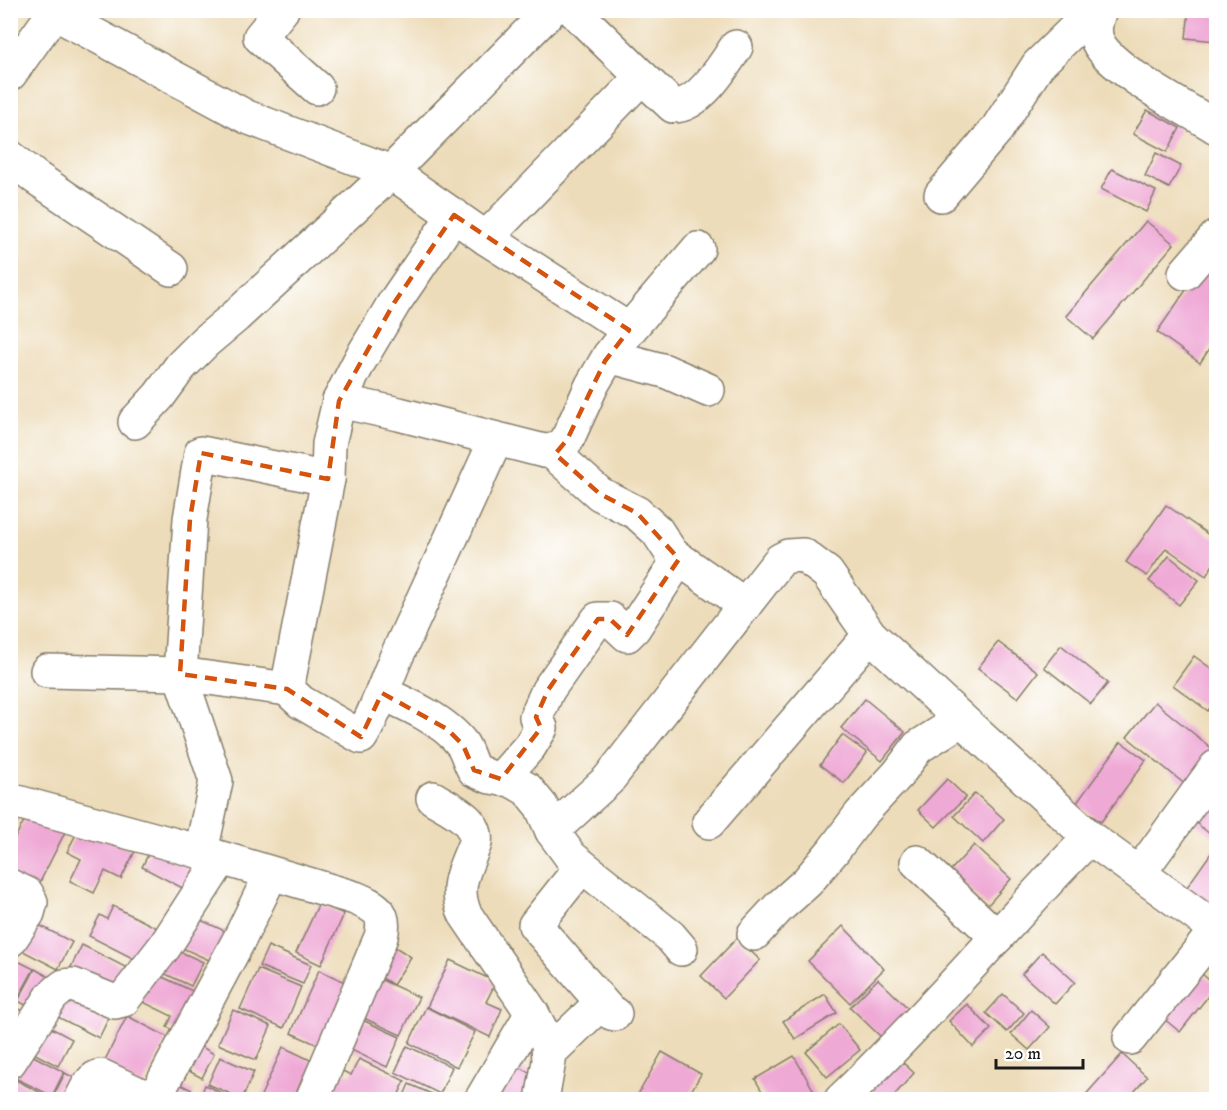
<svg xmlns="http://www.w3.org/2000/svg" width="1227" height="1110" viewBox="0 0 1227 1110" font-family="'IM FELL DW Pica',serif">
  <rect width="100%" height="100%" fill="#fff"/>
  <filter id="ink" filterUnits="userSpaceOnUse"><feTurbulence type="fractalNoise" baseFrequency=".0167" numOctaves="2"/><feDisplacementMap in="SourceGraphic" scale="12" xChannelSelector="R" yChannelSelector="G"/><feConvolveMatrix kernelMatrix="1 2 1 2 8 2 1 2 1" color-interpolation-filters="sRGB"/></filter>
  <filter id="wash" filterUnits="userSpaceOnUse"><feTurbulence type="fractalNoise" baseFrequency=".008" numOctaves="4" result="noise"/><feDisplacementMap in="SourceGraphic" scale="24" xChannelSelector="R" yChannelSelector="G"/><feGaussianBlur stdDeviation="1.35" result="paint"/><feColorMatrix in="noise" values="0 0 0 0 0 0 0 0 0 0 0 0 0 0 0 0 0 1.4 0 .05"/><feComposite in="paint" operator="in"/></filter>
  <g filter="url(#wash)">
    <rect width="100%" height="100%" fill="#eddcb9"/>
    <g id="blocks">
      <g fill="#efa9d5">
        <polygon points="1189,10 1216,10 1216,41 1186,38"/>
        <polygon points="1147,110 1180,128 1167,152 1133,134"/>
        <polygon points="1156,153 1181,166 1169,188 1145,176"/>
        <polygon points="1112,169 1156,191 1146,212 1101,189"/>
        <polygon points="1146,221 1174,244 1093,339 1066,316"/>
        <polygon points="1204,264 1216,273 1216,339 1200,363 1157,332"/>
        <polygon points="1166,505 1216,540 1216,560 1206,576 1166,548 1147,576 1126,562"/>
        <polygon points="1169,556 1199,580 1179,605 1149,581"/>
        <polygon points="998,642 1038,672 1018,698 978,668"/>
        <polygon points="1061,645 1108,683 1091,704 1044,667"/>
        <polygon points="1194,656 1216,672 1216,699 1208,711 1173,685"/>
        <polygon points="865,699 905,732 882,761 841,728"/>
        <polygon points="1155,702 1215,751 1187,786 1127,737"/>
        <polygon points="842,735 867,753 844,783 820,765"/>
        <polygon points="1121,742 1146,760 1101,822 1076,804"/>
        <polygon points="947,779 966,797 936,827 918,810"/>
        <polygon points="1216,782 1216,839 1189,817"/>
        <polygon points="975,793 1004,819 983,843 954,816"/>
        <polygon points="29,812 66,830 35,892 10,880 10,847"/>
        <polygon points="10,813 19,817 10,835"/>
        <polygon points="81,824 135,851 121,879 105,871 94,893 70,881 81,859 67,852"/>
        <polygon points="153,845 205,862 190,892 142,867"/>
        <polygon points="974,845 1011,879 987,906 950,871"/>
        <polygon points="1216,846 1216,919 1182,894"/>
        <polygon points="319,903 344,914 321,965 296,953"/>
        <polygon points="113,906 163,931 146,965 89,936 100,915 107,919"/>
        <polygon points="194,917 234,935 220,965 180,947"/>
        <polygon points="31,921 72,942 58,969 17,948"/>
        <polygon points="843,926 884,969 850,1003 808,961"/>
        <polygon points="737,938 760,960 724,998 701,976"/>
        <polygon points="389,943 411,957 393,985 371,971"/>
        <polygon points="82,945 133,971 119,999 68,973"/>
        <polygon points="268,946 311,965 303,984 259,966"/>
        <polygon points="170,947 203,962 191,986 159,971"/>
        <polygon points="1042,952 1075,982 1055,1004 1022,974"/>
        <polygon points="10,957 34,969 17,1000 10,996"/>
        <polygon points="450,960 496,982 486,1002 502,1009 490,1037 427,1007"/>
        <polygon points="1194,967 1216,986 1180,1032 1157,1013"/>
        <polygon points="35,969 56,981 39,1012 18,1001"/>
        <polygon points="258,969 301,987 284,1028 240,1009"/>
        <polygon points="319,970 345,982 329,1050 291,1033"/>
        <polygon points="154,973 203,996 184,1036 167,1027 172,1016 141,1001"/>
        <polygon points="375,977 419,997 401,1035 357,1015"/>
        <polygon points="878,979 909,1009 881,1037 850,1007"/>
        <polygon points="85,994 113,1009 99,1038 50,1013"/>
        <polygon points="825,994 837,1013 795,1039 783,1021"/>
        <polygon points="1003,994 1024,1013 1007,1032 986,1013"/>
        <polygon points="10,1004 32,1016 23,1032 10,1025"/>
        <polygon points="967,1004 991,1029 973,1047 949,1021"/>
        <polygon points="426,1007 475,1032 457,1067 409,1043"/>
        <polygon points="233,1010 271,1026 256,1060 218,1044"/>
        <polygon points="1031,1010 1050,1027 1029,1050 1011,1034"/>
        <polygon points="127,1016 168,1037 142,1087 102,1066"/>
        <polygon points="358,1018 400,1037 387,1067 345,1047"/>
        <polygon points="38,1021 72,1039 58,1066 24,1048"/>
        <polygon points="839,1024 860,1050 827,1077 806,1052"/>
        <polygon points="195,1043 214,1054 202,1078 185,1069"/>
        <polygon points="407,1046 452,1067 440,1094 395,1072"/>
        <polygon points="283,1047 323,1066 307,1100 259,1100"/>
        <polygon points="24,1051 64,1072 52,1096 11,1076"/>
        <polygon points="662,1052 701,1074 686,1100 635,1100"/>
        <polygon points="1122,1054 1147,1077 1127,1100 1081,1100"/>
        <polygon points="895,1055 914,1073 890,1100 867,1100 860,1093"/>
        <polygon points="794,1056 819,1100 767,1100 755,1079"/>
        <polygon points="220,1057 254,1072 242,1099 208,1084"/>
        <polygon points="359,1059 405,1081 396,1100 344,1100 323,1089 334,1067 351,1075"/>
        <polygon points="510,1062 538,1077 526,1100 490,1100"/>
        <polygon points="65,1073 82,1082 73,1100 63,1100 54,1095"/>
        <polygon points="10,1077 51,1098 50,1100 10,1100"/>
        <polygon points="173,1081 194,1091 191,1100 161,1100"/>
        <polygon points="409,1084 434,1095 432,1100 402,1100"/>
        <polygon points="205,1085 237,1100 199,1100"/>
      </g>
    </g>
  </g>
  <g filter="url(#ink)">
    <use href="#blocks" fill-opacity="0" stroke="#847c6a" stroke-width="1.5"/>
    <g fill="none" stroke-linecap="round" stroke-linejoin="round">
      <g stroke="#847c6a" stroke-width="36">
        <g id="minor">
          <polyline points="49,10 247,117 391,172 486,238 629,330"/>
          <polyline points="282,10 260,37 317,88"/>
          <path d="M 1100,10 C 1096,21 1093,31 1098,42 C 1111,70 1189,110 1216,127"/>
          <polyline points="10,74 56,10"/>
          <path d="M 642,77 L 673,106 C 698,107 724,66 736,47"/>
          <polyline points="10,157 35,177 171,269"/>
          <polyline points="941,195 997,129 1038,65 1094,10"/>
          <polyline points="486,238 642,77 573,10"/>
          <polyline points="698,249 629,330 609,356 665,371 708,390"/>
          <polyline points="1185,273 1216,237"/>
          <path d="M 339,401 L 399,414 L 544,451 C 555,450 560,448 567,440 L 592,385 L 609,356"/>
          <polyline points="135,422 159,396 181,366 205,342 236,316 382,181 551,10"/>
          <polyline points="551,451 600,494 637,513 657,531 672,554 745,605"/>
          <polyline points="47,671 180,674 287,689 328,479"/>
          <path d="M 287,689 L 301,702 L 361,737 C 378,710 386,678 400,649 C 432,579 465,509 496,439"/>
          <path d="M 382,693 C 407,704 445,721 462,744 C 467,751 469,762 474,770 L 490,777 L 511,780 L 527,789 L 541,806 L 552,831"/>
          <polyline points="501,779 530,746 541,728 536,717 548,690 598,619 610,619 627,635 634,628 679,559"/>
          <path d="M 433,798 C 449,808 479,820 475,843 C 465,869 453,886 465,914 L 532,1013 L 548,1043 L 549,1061 L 542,1100"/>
          <path d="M 10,800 L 201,852 L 355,898 C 376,907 387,912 381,937 L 312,1100"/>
          <polyline points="709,822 870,635"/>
          <polyline points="201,852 216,781 180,674 190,519 201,453 328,479 329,444 339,401 360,360 394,303 454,215"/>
          <polyline points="917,862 997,937"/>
          <polyline points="582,866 535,925 611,1013 615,1014"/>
          <polyline points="1140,872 1216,767"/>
          <polyline points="10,886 27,894 31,902 28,913 10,940"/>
          <polyline points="754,934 779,907 807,882 833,851 860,815 898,774 918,747 961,720"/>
          <polyline points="681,949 670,936 571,857 552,831 608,780 780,560 788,556 803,555 827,573 870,635 1090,838 1216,929"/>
          <polyline points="1130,1038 1216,930"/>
          <polyline points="549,1053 597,1007"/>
          <polyline points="10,1061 52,996 64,986 73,985 115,1002 123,1000 165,946 221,859"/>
          <path d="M 81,1100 C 86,1090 90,1078 101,1076 L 141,1095 L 148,1096 L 159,1090 L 240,938 L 271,874"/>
          <polyline points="481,1100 532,1013"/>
          <path d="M 841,1100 C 895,1048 946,993 996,938 C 1028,904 1057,869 1090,838"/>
        </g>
      </g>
      <use href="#minor" stroke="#fff" stroke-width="33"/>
    </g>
  </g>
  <path fill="none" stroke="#d4530e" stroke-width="4.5" stroke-dasharray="12 8" stroke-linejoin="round" d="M 454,215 L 629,330 L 605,361 L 567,440 L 555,454 L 600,494 L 637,513 L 679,559 L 627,635 L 610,619 L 598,619 L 548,690 L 536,717 L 541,728 L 501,779 L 474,770 L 463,745 L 447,729 L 382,693 L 361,737 L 287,689 L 180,674 L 190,519 L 201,453 L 328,479 L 339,401 L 394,303 Z"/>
  <rect width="1227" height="1110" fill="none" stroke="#fff" stroke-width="36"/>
  <path d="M996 1059v9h87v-9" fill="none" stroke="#1c1c1c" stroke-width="3"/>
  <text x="1005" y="1059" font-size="18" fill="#1c1c1c" stroke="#ffffff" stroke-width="4.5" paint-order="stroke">20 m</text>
</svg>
